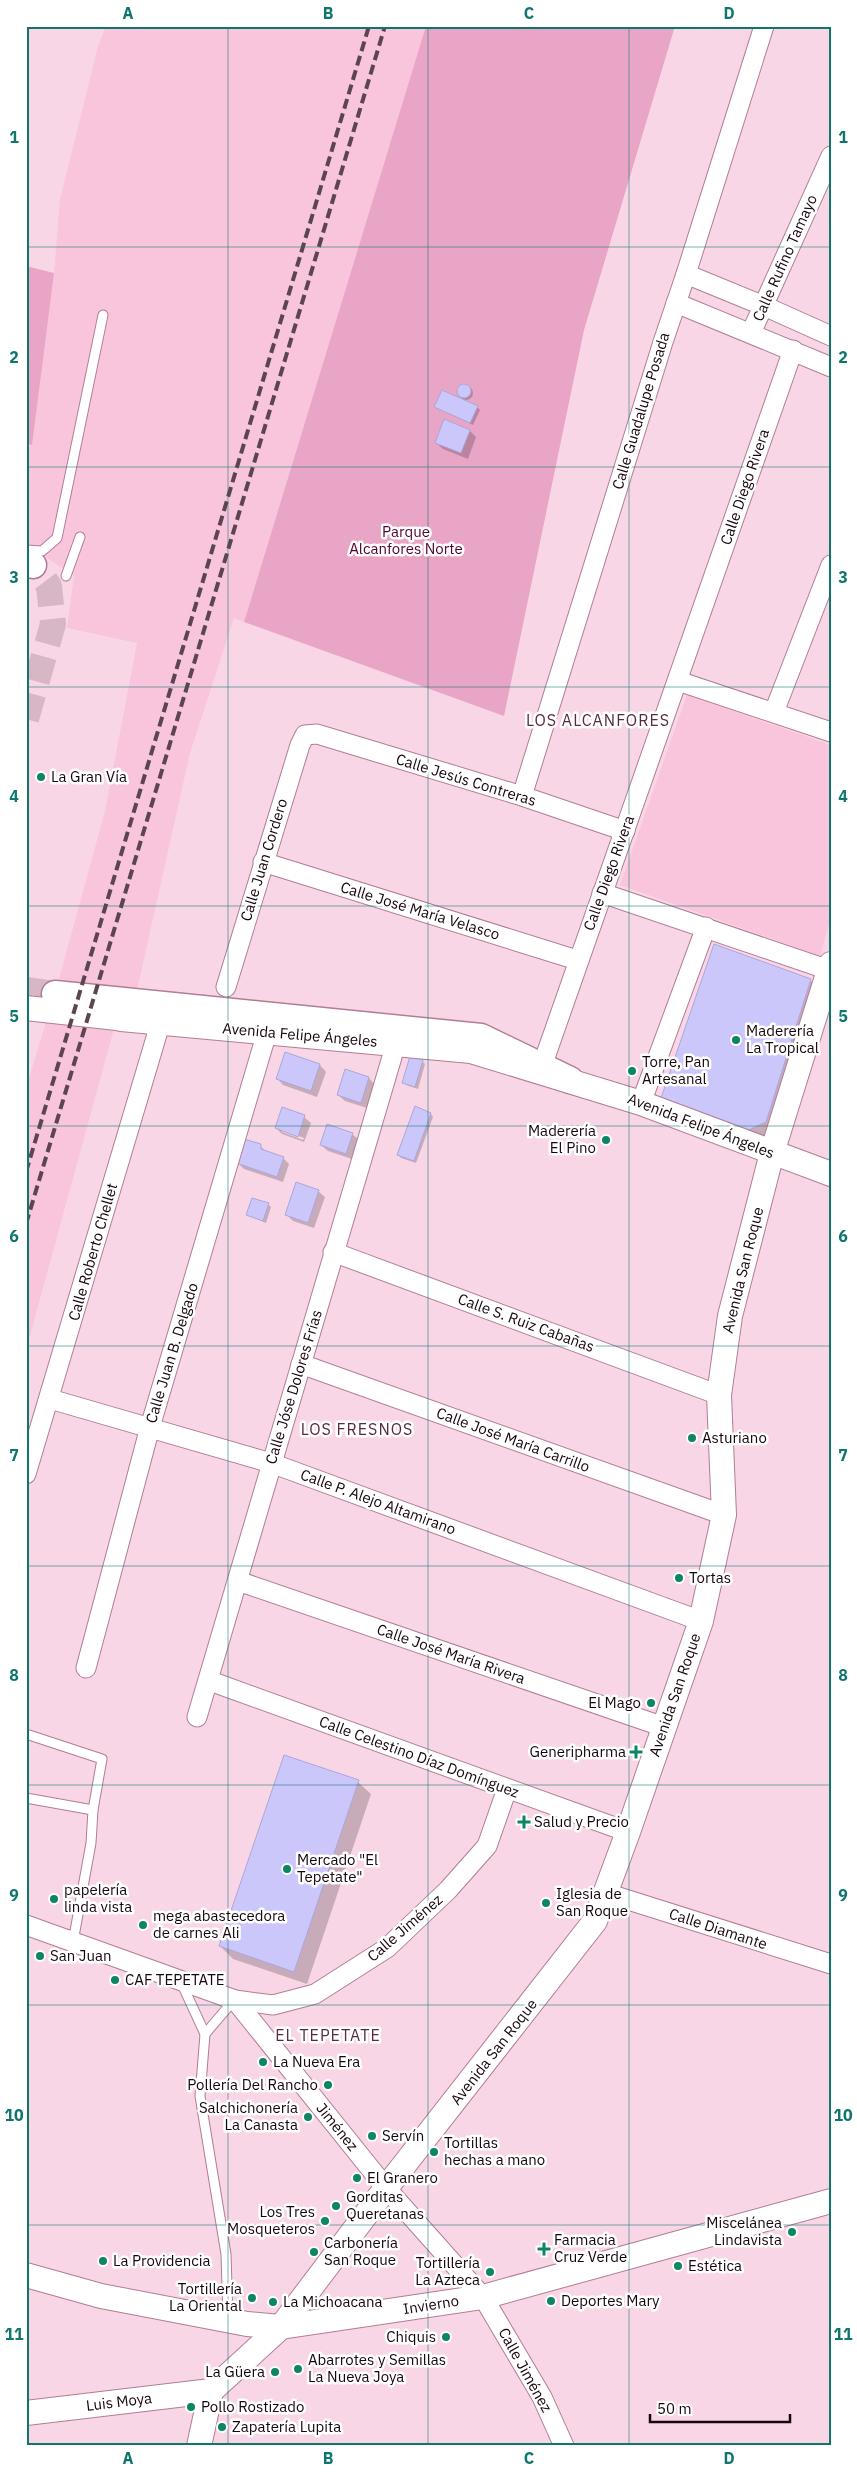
<svg xmlns="http://www.w3.org/2000/svg" width="857" height="2472" viewBox="0 0 857 2472" font-family="'IBM Plex Sans',sans-serif">
  <rect width="100%" height="100%" fill="#f9d6e6"/>
  <g fill="#f8c5dd">
    <polygon points="106,26 426,26 244,622 234,618 190,753 137,990 125,996 112,1036 26,1350 26,1088 57,986 105,811 137,643 67,628 74,576 26,544 26,475 54,273 60,200 98,46"/>
    <polygon points="687,695 831,745 831,917 820,956 620,885"/>
  </g>
  <g fill="#e9a5c6">
    <polygon points="426,26 675,26 584,330 504,716 244,622"/>
    <polygon points="26,266 54,273 32,445 26,443"/>
  </g>
  <g fill="#0003" fill-rule="evenodd">
    <circle cx="466" cy="393" r="7"/>
    <polygon points="435,407 477,407 480,410 473,425"/>
    <polygon points="445,421 470,431 476,437 468,459 443,449 436,443"/>
    <polygon points="810,980 823,993 779,1135 758,1145 674,1114"/>
    <polygon points="286,1054 320,1065 326,1072 317,1097 283,1085 277,1078"/>
    <polygon points="422,1061 425,1064 418,1089 406,1085 404,1082"/>
    <polygon points="346,1071 369,1078 375,1085 367,1108 345,1101 338,1095"/>
    <polygon points="431,1114 433,1117 416,1163 401,1158 398,1155"/>
    <path d="M 304,1117 L 311,1123 L 304,1142 L 282,1134 L 276,1128 ZM 282,1130 L 304,1138 L 303,1140 L 282,1132 Z"/>
    <polygon points="352,1134 359,1140 352,1159 328,1151 321,1145"/>
    <polygon points="260,1146 267,1152 283,1158 289,1164 283,1182 244,1169 237,1162"/>
    <polygon points="318,1191 325,1197 314,1228 293,1221 286,1214"/>
    <polygon points="268,1204 271,1207 266,1223 248,1215"/>
    <polygon points="358,1782 371,1794 307,1984 233,1959 220,1946"/>
  </g>
  <g fill="#cbc7fb" stroke="#aba7d9">
    <circle cx="464" cy="391" r="7"/>
    <polygon points="442,390 478,406 470,423 434,407"/>
    <polygon points="444,419 470,430 461,453 435,443"/>
    <polygon points="714,944 811,979 766,1122 744,1132 660,1101"/>
    <polygon points="285,1052 320,1064 311,1091 276,1079"/>
    <polygon points="410,1056 423,1060 415,1087 402,1083"/>
    <polygon points="345,1069 369,1077 361,1103 337,1095"/>
    <polygon points="415,1106 431,1113 414,1161 397,1155"/>
    <polygon points="282,1107 305,1115 298,1137 275,1128"/>
    <polygon points="327,1124 353,1133 346,1154 320,1145"/>
    <polygon points="244,1139 261,1144 261,1149 284,1157 277,1177 236,1163"/>
    <polygon points="296,1182 319,1190 308,1223 285,1215"/>
    <polygon points="252,1198 269,1203 263,1221 246,1215"/>
    <polygon points="284,1755 359,1780 294,1972 219,1946"/>
  </g>
  <g fill="none" stroke-linecap="round" stroke-linejoin="round">
    <g stroke="#d7b7c6" stroke-width="26" stroke-dasharray="26 13" stroke-linecap="butt">
      <polyline points="26,719 53,624 49,586 33,565"/>
      <polyline points="26,990 55,994"/>
    </g>
    <g stroke="#b17d96" stroke-width="11">
      <g id="service">
        <polyline points="26,550 42,551 57,538 103,315"/>
        <polyline points="66,576 80,537"/>
        <polyline points="26,1734 102,1759 93,1810"/>
        <polyline points="26,1798 93,1810 91,1843 73,1942"/>
        <polyline points="181,1982 205,2034 200,2096 226,2254 228,2319"/>
        <polyline points="205,2034 234,2000"/>
      </g>
    </g>
    <g stroke="#b17d96" stroke-width="21">
      <g id="minor">
        <polyline points="686,274 764,306 831,336"/>
        <polyline points="676,303 831,367"/>
        <polyline points="751,333 831,156"/>
        <polyline points="678,681 831,732"/>
        <polyline points="774,712 831,565"/>
        <polyline points="522,796 663,342 686,274 764,26"/>
        <polyline points="263,862 577,960"/>
        <polyline points="602,893 829,970"/>
        <polyline points="226,987 300,745 305,735 317,734 522,796 625,831"/>
        <polyline points="542,1066 793,350"/>
        <polyline points="641,1103 706,927"/>
        <polyline points="333,1252 719,1395"/>
        <polyline points="301,1364 724,1515"/>
        <polyline points="50,1399 271,1463 701,1621"/>
        <polyline points="26,1474 158,1031"/>
        <polyline points="238,1581 664,1727"/>
        <polyline points="86,1668 150,1427 265,1039"/>
        <polyline points="210,1681 628,1832"/>
        <polyline points="197,1717 392,1057"/>
        <polyline points="606,1893 831,1964"/>
        <polyline points="26,1925 235,2000 273,2005 315,1994 387,1948 448,1890 487,1846 507,1789"/>
        <polyline points="235,2000 386,2188 483,2297 542,2397 564,2446"/>
      </g>
    </g>
    <g stroke="#b17d96" stroke-width="26">
      <g id="tertiary">
        <polyline points="26,1008 117,1018"/>
        <polyline points="121,1019 471,1051 641,1103 831,1174"/>
        <polyline points="26,2275 101,2296 247,2324 281,2327 483,2297 831,2201"/>
        <polyline points="211,2391 281,2327 386,2188 595,1921 628,1832 701,1621 724,1515 719,1395 730,1316 772,1153 831,964"/>
        <polyline points="26,2413 211,2391"/>
        <polyline points="199,2446 211,2391"/>
      </g>
    </g>
    <g stroke="#b17d96" stroke-width="29">
      <g id="secondary">
        <polyline points="26,560 33,565"/>
        <polyline points="55,994 481,1037 570,1080"/>
      </g>
    </g>
    <use href="#service" stroke="#fff" stroke-width="9"/>
    <use href="#minor" stroke="#fff" stroke-width="19"/>
    <use href="#tertiary" stroke="#fff" stroke-width="24"/>
    <use href="#secondary" stroke="#fff" stroke-width="26"/>
    <g stroke="#5c4551" stroke-width="4" stroke-dasharray="10 5" stroke-linecap="butt">
      <polyline points="26,1172 369,26"/>
      <polyline points="26,1224 385,26"/>
    </g>
  </g>
  <path fill="none" stroke="#0f766e" stroke-width="1" stroke-opacity="0.55" d="M 228,26 L 228,2446M 428,26 L 428,2446M 629,26 L 629,2446M 26,247 L 831,247M 26,467 L 831,467M 26,687 L 831,687M 26,906 L 831,906M 26,1126 L 831,1126M 26,1346 L 831,1346M 26,1566 L 831,1566M 26,1785 L 831,1785M 26,2005 L 831,2005M 26,2225 L 831,2225"/>
  <g fill="#0c8566" stroke="#fff" stroke-width="2">
    <circle cx="41" cy="777" r="5"/>
    <circle cx="736" cy="1040" r="5"/>
    <circle cx="632" cy="1071" r="5"/>
    <circle cx="606" cy="1140" r="5"/>
    <circle cx="692" cy="1438" r="5"/>
    <circle cx="679" cy="1578" r="5"/>
    <circle cx="651" cy="1703" r="5"/>
    <path d="M633.5 1744.5h5v5h5v5h-5v5h-5v-5h-5v-5h5z"/>
    <path d="M521.5 1814.5h5v5h5v5h-5v5h-5v-5h-5v-5h5z"/>
    <circle cx="287" cy="1869" r="5"/>
    <circle cx="54" cy="1899" r="5"/>
    <circle cx="546" cy="1903" r="5"/>
    <circle cx="143" cy="1925" r="5"/>
    <circle cx="40" cy="1956" r="5"/>
    <circle cx="115" cy="1980" r="5"/>
    <circle cx="263" cy="2062" r="5"/>
    <circle cx="328" cy="2085" r="5"/>
    <circle cx="308" cy="2117" r="5"/>
    <circle cx="372" cy="2136" r="5"/>
    <circle cx="434" cy="2152" r="5"/>
    <circle cx="357" cy="2178" r="5"/>
    <circle cx="336" cy="2206" r="5"/>
    <circle cx="325" cy="2221" r="5"/>
    <circle cx="792" cy="2232" r="5"/>
    <path d="M541.5 2241.5h5v5h5v5h-5v5h-5v-5h-5v-5h5z"/>
    <circle cx="314" cy="2252" r="5"/>
    <circle cx="103" cy="2261" r="5"/>
    <circle cx="678" cy="2266" r="5"/>
    <circle cx="490" cy="2272" r="5"/>
    <circle cx="252" cy="2298" r="5"/>
    <circle cx="551" cy="2301" r="5"/>
    <circle cx="273" cy="2302" r="5"/>
    <circle cx="446" cy="2337" r="5"/>
    <circle cx="298" cy="2369" r="5"/>
    <circle cx="275" cy="2372" r="5"/>
    <circle cx="191" cy="2407" r="5"/>
    <circle cx="222" cy="2427" r="5"/>
  </g>
  <g text-anchor="middle" stroke-width="5" stroke-linejoin="round" paint-order="stroke">
    <g font-size="15" fill="#16050e" stroke="#fff">
      <text transform="translate(785 258) rotate(-66)" y="5">Calle Rufino Tamayo</text>
      <text transform="translate(641 411) rotate(-73)" y="5">Calle Guadalupe Posada</text>
      <text transform="translate(745 487) rotate(-71)" y="5">Calle Diego Rivera</text>
      <text transform="translate(466 780) rotate(17)" y="5">Calle Jesús Contreras</text>
      <text transform="translate(264 860) rotate(-73)" y="5">Calle Juan Cordero</text>
      <text transform="translate(609 873) rotate(-70)" y="5">Calle Diego Rivera</text>
      <text transform="translate(420 911) rotate(17)" y="5">Calle José María Velasco</text>
      <text transform="translate(300 1035) rotate(5)" y="5">Avenida Felipe Ángeles</text>
      <text transform="translate(701 1126) rotate(21)" y="5">Avenida Felipe Ángeles</text>
      <text transform="translate(93 1252) rotate(-74)" y="5">Calle Roberto Chellet</text>
      <text transform="translate(743 1270) rotate(-76)" y="5">Avenida San Roque</text>
      <text transform="translate(526 1323) rotate(20)" y="5">Calle S. Ruiz Cabañas</text>
      <text transform="translate(172 1353) rotate(-73)" y="5">Calle Juan B. Delgado</text>
      <text transform="translate(294 1387) rotate(-73)" y="5">Calle Jóse Dolores Frías</text>
      <text transform="translate(513 1440) rotate(20)" y="5">Calle José María Carrillo</text>
      <text transform="translate(378 1502) rotate(20)" y="5">Calle P. Alejo Altamirano</text>
      <text transform="translate(451 1654) rotate(19)" y="5">Calle José María Rivera</text>
      <text transform="translate(675 1695) rotate(-71)" y="5">Avenida San Roque</text>
      <text transform="translate(419 1757) rotate(20)" y="5">Calle Celestino Díaz Domínguez</text>
      <text transform="translate(405 1928) rotate(-41)" y="5">Calle Jiménez</text>
      <text transform="translate(718 1929) rotate(18)" y="5">Calle Diamante</text>
      <text transform="translate(494 2052) rotate(-52)" y="5">Avenida San Roque</text>
      <text transform="translate(337 2127) rotate(51)" y="5">Jiménez</text>
      <text transform="translate(431 2305) rotate(-9)" y="5">Invierno</text>
      <text transform="translate(525 2370) rotate(61)" y="5">Calle Jiménez</text>
      <text transform="translate(119 2402) rotate(-7)" y="5">Luis Moya</text>
    </g>
    <g font-size="15" fill="#530035" stroke="#fff">
      <text x="406" y="537">Parque<tspan x="406" dy="17">Alcanfores Norte</tspan></text>
    </g>
    <g font-size="15" fill="#16050e" stroke="#fff" text-anchor="start">
      <text x="51" y="782">La Gran Vía</text>
      <text x="746" y="1036">Maderería<tspan x="746" dy="17">La Tropical</tspan></text>
      <text x="642" y="1067">Torre, Pan<tspan x="642" dy="17">Artesanal</tspan></text>
      <text x="596" y="1136" text-anchor="end">Maderería<tspan x="596" dy="17">El Pino</tspan></text>
      <text x="702" y="1443">Asturiano</text>
      <text x="689" y="1583">Tortas</text>
      <text x="641" y="1708" text-anchor="end">El Mago</text>
      <text x="626" y="1757" text-anchor="end">Generipharma</text>
      <text x="534" y="1827">Salud y Precio</text>
      <text x="297" y="1865">Mercado "El<tspan x="297" dy="17">Tepetate"</tspan></text>
      <text x="64" y="1895">papelería<tspan x="64" dy="17">linda vista</tspan></text>
      <text x="556" y="1899">Iglesia de<tspan x="556" dy="17">San Roque</tspan></text>
      <text x="153" y="1921">mega abastecedora<tspan x="153" dy="17">de carnes Ali</tspan></text>
      <text x="50" y="1961">San Juan</text>
      <text x="125" y="1985">CAF TEPETATE</text>
      <text x="273" y="2067">La Nueva Era</text>
      <text x="318" y="2090" text-anchor="end">Pollería Del Rancho</text>
      <text x="298" y="2113" text-anchor="end">Salchichonería<tspan x="298" dy="17">La Canasta</tspan></text>
      <text x="382" y="2141">Servín</text>
      <text x="444" y="2148">Tortillas<tspan x="444" dy="17">hechas a mano</tspan></text>
      <text x="367" y="2183">El Granero</text>
      <text x="346" y="2202">Gorditas<tspan x="346" dy="17">Queretanas</tspan></text>
      <text x="315" y="2217" text-anchor="end">Los Tres<tspan x="315" dy="17">Mosqueteros</tspan></text>
      <text x="782" y="2228" text-anchor="end">Miscelánea<tspan x="782" dy="17">Lindavista</tspan></text>
      <text x="554" y="2245">Farmacia<tspan x="554" dy="17">Cruz Verde</tspan></text>
      <text x="324" y="2248">Carbonería<tspan x="324" dy="17">San Roque</tspan></text>
      <text x="113" y="2266">La Providencia</text>
      <text x="480" y="2268" text-anchor="end">Tortillería<tspan x="480" dy="17">La Azteca</tspan></text>
      <text x="688" y="2271">Estética</text>
      <text x="242" y="2294" text-anchor="end">Tortillería<tspan x="242" dy="17">La Oriental</tspan></text>
      <text x="561" y="2306">Deportes Mary</text>
      <text x="283" y="2307">La Michoacana</text>
      <text x="436" y="2342" text-anchor="end">Chiquis</text>
      <text x="308" y="2365">Abarrotes y Semillas<tspan x="308" dy="17">La Nueva Joya</tspan></text>
      <text x="265" y="2377" text-anchor="end">La Güera</text>
      <text x="201" y="2412">Pollo Rostizado</text>
      <text x="232" y="2432">Zapatería Lupita</text>
    </g>
    <g font-size="16" letter-spacing="1" fill="#572a42" stroke="#fff">
      <text x="598" y="726">LOS ALCANFORES</text>
      <text x="357" y="1435">LOS FRESNOS</text>
      <text x="328" y="2041">EL TEPETATE</text>
    </g>
  </g>
  <rect width="857" height="2472" fill="none" stroke="#ffffff" stroke-width="55"/>
  <path d="M650 2414v8h140v-8" fill="none" stroke="#16050e" stroke-width="2.5"/>
  <text x="657" y="2414" font-size="15" fill="#16050e" stroke="#ffffff" stroke-width="4" paint-order="stroke">50 m</text>
  <rect x="28" y="28" width="802" height="2416" fill="none" stroke="#0f766e" stroke-width="2"/>
  <g font-size="16" text-anchor="middle" font-weight="bold" fill="#0f766e">
    <text x="128" y="19">A</text>
    <text x="328" y="19">B</text>
    <text x="529" y="19">C</text>
    <text x="729" y="19">D</text>
    <text x="14" y="143">1</text>
    <text x="843" y="143">1</text>
    <text x="14" y="363">2</text>
    <text x="843" y="363">2</text>
    <text x="14" y="583">3</text>
    <text x="843" y="583">3</text>
    <text x="14" y="802">4</text>
    <text x="843" y="802">4</text>
    <text x="14" y="1022">5</text>
    <text x="843" y="1022">5</text>
    <text x="14" y="1242">6</text>
    <text x="843" y="1242">6</text>
    <text x="14" y="1461">7</text>
    <text x="843" y="1461">7</text>
    <text x="14" y="1681">8</text>
    <text x="843" y="1681">8</text>
    <text x="14" y="1901">9</text>
    <text x="843" y="1901">9</text>
    <text x="14" y="2121">10</text>
    <text x="843" y="2121">10</text>
    <text x="14" y="2340">11</text>
    <text x="843" y="2340">11</text>
    <text x="128" y="2464">A</text>
    <text x="328" y="2464">B</text>
    <text x="529" y="2464">C</text>
    <text x="729" y="2464">D</text>
  </g>
</svg>
